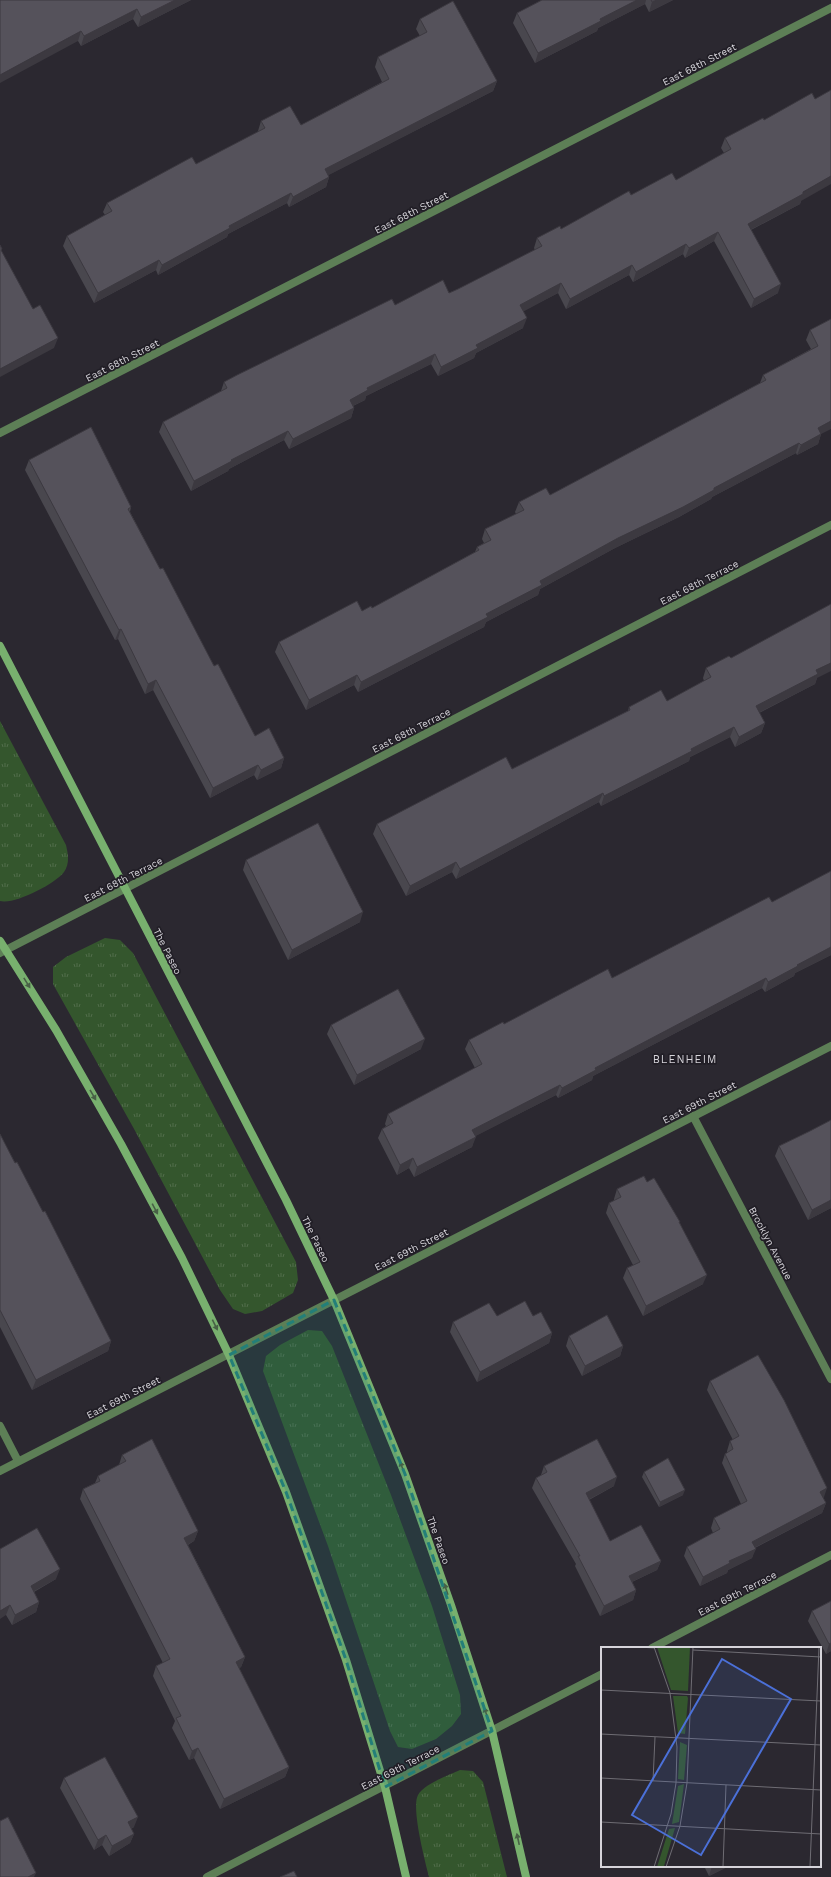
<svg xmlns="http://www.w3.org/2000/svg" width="831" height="1877" viewBox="0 0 831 1877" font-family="'Work Sans',sans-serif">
  <defs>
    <pattern id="grass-tufts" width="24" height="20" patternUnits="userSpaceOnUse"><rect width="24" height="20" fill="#34562d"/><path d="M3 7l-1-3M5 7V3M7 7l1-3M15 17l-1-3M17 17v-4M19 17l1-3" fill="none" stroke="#516d4b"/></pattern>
  </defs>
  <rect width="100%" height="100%" fill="#2b2830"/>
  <g fill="url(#grass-tufts)">
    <path d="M 0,721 L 66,845 C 68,854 70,863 64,872 C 55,884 14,905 0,901 Z"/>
    <polygon points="105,938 120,940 133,953 296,1262 298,1280 293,1293 262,1311 245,1314 233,1309 220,1290 133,1127 53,984 53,967 66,957"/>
    <polygon points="308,1330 322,1331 332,1346 391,1495 432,1606 460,1695 461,1714 452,1726 436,1739 412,1749 398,1747 390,1731 328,1546 263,1371 266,1356 280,1345"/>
    <path d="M 460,1770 L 473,1771 L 483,1782 L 507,1877 L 429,1877 C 425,1861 411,1808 418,1795 C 424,1784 449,1775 460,1770 Z"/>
  </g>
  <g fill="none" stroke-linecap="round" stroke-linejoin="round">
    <polyline stroke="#5d7f56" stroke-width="8" points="0,1426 18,1461"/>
    <g stroke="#5d7f56" stroke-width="8">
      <polyline points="0,433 831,8"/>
      <polyline points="0,953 831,525"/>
      <polyline points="693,1116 831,1379"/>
      <polyline points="0,1471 831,1046"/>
      <polyline points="652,1648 831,1555"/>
      <polyline points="207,1877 602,1674"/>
    </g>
    <g stroke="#78b06e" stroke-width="8">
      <polyline points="0,646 286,1200 334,1300 405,1474 451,1605 492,1731 526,1877"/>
      <polyline points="0,941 56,1030 121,1144 182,1258 229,1355 286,1492 346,1660 385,1787 406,1877"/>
    </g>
  </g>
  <g fill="#49474e">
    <polygon points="0,0 191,0 138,27 133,19 81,46 78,41"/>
    <polygon points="542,0 673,0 649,12 645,4 598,28 597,31 535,63 513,23 517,13"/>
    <polygon points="420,19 497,81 493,91 328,175 329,177 326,187 289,207 287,203 228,234 227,237 158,275 156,270 94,303 63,246 67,236 105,215 103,212 107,203 196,164 258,132 258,131 261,121 301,125 382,82 375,67 378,57 420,36 416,29"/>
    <polygon points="725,138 801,201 800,204 751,230 778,293 751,308 714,241 685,258 683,254 633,282 629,275 566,309 558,293 523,311 523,328 476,353 474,358 438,376 431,364 366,396 365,400 353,406 354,408 351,418 289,449 284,440 229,469 228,471 191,491 159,432 163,422 221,391 224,382 395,305 449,293 458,289 535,250 534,248 537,238 561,229 631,195 676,180 724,153 721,148"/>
    <polygon points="831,319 821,434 818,444 797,455 796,453 712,497 711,499 679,517 615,548 540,589 538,595 486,622 484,627 358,692 354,685 306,710 275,652 279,642 362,611 372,608 475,552 477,547 484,543 482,539 485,529 516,514 515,512 519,502 550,495 760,383 763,375 811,349 806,340 810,330"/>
    <polygon points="29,460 131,507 130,512 160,569 214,666 255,736 284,758 281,768 257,780 254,775 210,798 153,690 145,694 118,639 115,640 25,470"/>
    <polygon points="731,658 817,678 815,684 759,713 765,723 761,733 735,747 730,737 690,757 689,761 601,806 599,802 456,879 452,872 406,896 373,834 377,824 512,769 628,711 629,707 667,701 704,681 703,678 706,668"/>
    <polygon points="246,860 360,922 288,960 243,870"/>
    <polygon points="831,871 831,955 795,973 794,976 765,992 762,988 593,1076 592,1080 558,1098 556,1095 475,1136 472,1147 414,1177 409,1168 397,1175 378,1138 382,1129 386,1126 385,1124 388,1114 475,1068 465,1049 469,1040 504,1024 612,978 772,902"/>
    <polygon points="331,1025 421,1049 354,1085 327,1034"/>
    <polygon points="808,1132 831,1208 808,1220 775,1156 779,1146"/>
    <polygon points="0,1134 15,1163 111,1341 108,1351 32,1390 0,1327"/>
    <polygon points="647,1182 680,1223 703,1284 643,1316 623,1278 627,1268 633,1265 606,1213 609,1203 614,1201 614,1199 617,1189"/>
    <polygon points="497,1316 533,1316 552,1333 549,1343 477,1382 450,1332 453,1322"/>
    <polygon points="569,1336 623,1346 620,1356 582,1376 566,1346"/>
    <polygon points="710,1381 824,1497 823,1498 826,1503 822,1513 755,1548 752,1558 728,1570 727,1573 700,1586 684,1556 687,1547 713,1533 711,1528 714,1518 741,1504 722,1463 725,1454 727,1453 727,1451 730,1441 733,1440 707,1390"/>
    <polygon points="122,1455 198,1531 194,1541 188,1545 245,1657 241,1667 239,1668 289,1767 285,1777 220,1809 194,1758 189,1760 172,1728 175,1721 153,1676 156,1666 163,1663 80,1499 83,1489 95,1483 98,1476 119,1465"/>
    <polygon points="544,1466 614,1486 589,1500 610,1541 661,1561 657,1570 632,1582 636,1590 633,1600 600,1616 575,1566 576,1564 532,1488 536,1478 541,1475"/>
    <polygon points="644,1472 683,1495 659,1507 642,1477"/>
    <polygon points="0,1549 56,1579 34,1592 39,1602 36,1612 12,1625 6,1615"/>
    <polygon points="831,1601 831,1651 826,1654 808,1621 812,1611"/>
    <polygon points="64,1778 134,1827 131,1829 134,1834 130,1843 109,1856 102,1845 94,1850 60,1788"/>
    <polygon points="704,1866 729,1866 709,1876"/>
  </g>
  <g fill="#3c3940">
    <polygon points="175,0 191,0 138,27 141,17"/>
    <polygon points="637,0 646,0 645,4 598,28 597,31 535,63 538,53 600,19"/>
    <polygon points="657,0 673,0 649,12 652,2"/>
    <polygon points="137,9 133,19 81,46 84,36"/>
    <polygon points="81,31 78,41 0,83 0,75"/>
    <polygon points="497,81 493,91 321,179 325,169"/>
    <polygon points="831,176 831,184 801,201 800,204 744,233 748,224"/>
    <polygon points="329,177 326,187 289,207 293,197"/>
    <polygon points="291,193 287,203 228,234 227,237 158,275 162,265 229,226"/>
    <polygon points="718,232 714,241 685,258 689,248"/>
    <polygon points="686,244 683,254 633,282 636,272"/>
    <polygon points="159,260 156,270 94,303 98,293"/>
    <polygon points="632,265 629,275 566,309 570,299"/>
    <polygon points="561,283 558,293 517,315 520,305"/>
    <polygon points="781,284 778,293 751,308 754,299"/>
    <polygon points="527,318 523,328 476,353 474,358 438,376 441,367 476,345"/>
    <polygon points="58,338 54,348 0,377 0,369"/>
    <polygon points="435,354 431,364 366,396 365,400 346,409 350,400 367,388"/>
    <polygon points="354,408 351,418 289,449 293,439"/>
    <polygon points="831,421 831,429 821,434 818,444 797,455 801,445 818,428"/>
    <polygon points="288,431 284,440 229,469 228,471 191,491 194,481 231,460"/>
    <polygon points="799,443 796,453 712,497 711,499 679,517 615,548 540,589 538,595 486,622 484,627 358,692 361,682 486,614 540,581 618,538"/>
    <polygon points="121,629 118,639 115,640 119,630"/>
    <polygon points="831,663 831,671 817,678 815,684 752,716 756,706 816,670"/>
    <polygon points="357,675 354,685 306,710 309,700"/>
    <polygon points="156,680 153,690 145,694 148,684"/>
    <polygon points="765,723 761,733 735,747 739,737"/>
    <polygon points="734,727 730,737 690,757 689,761 601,806 604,796 691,749"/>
    <polygon points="284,758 281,768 257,780 261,770"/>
    <polygon points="258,765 254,775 210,798 213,788"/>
    <polygon points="603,793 599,802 456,879 460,869"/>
    <polygon points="456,862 452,872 406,896 410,886"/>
    <polygon points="363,912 360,922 288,960 292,950"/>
    <polygon points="831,947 831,955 795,973 794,976 765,992 768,982 797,965"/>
    <polygon points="766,978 762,988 593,1076 592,1080 558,1098 562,1088 595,1068"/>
    <polygon points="425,1039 421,1049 354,1085 357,1075"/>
    <polygon points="560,1085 556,1095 468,1140 472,1130"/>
    <polygon points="476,1137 472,1147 414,1177 417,1167"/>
    <polygon points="413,1158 409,1168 397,1175 400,1165"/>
    <polygon points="831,1200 831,1208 808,1220 812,1210"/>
    <polygon points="707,1275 703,1284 643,1316 646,1306"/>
    <polygon points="552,1333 549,1343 477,1382 480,1372"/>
    <polygon points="111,1341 108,1351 32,1390 36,1380"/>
    <polygon points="623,1346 620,1356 582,1376 585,1366"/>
    <polygon points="617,1477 614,1486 582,1503 586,1493"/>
    <polygon points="827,1488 824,1497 816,1501 820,1492"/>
    <polygon points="685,1490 683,1495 659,1507 660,1502"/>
    <polygon points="826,1503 822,1513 748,1551 752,1542"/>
    <polygon points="198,1531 194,1541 181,1548 184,1538"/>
    <polygon points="756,1549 752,1558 728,1570 727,1573 700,1586 703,1577 729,1561"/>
    <polygon points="661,1561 657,1570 625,1585 629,1576"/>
    <polygon points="60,1569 56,1579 27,1595 31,1586"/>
    <polygon points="636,1590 633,1600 600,1616 604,1606"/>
    <polygon points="39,1602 36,1612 12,1625 15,1615"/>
    <polygon points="10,1605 6,1615 0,1619 0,1611"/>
    <polygon points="831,1643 831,1651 826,1654 829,1644"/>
    <polygon points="245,1657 241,1667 233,1672 236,1662"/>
    <polygon points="198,1748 194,1758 189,1760 192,1751"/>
    <polygon points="289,1767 285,1777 220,1809 224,1799"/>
    <polygon points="138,1817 134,1827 124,1832 128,1822"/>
    <polygon points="134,1834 130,1843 109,1856 112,1846"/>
    <polygon points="106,1835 102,1845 94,1850 98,1840"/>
    <polygon points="712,1866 729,1866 709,1876"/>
    <polygon points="36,1873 34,1877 28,1877"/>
  </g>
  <g fill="#55525b" stroke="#3c3940">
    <polygon points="0,0 175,0 141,17 137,9 84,36 81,31 0,75"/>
    <polygon points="542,0 637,0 600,19 601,21 538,53 517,13"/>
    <polygon points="651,0 657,0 652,2"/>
    <polygon points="453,1 497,81 325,169 329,177 293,197 291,193 229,226 230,228 162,265 159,260 98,293 67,236 112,211 107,203 192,157 196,164 265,128 261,121 290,106 301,125 389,79 378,57 427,32 420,19"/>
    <polygon points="831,90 831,176 803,192 803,194 748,224 781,284 754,299 718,232 689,248 686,244 636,272 632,265 570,299 561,283 520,305 527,318 476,345 478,348 441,367 435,354 367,388 368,390 350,400 354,408 293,439 288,431 231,460 232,461 194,481 163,422 227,388 224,382 237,375 392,299 395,305 443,280 449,293 458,289 542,246 537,238 560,226 561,229 629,191 631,195 672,173 676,180 731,149 725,138 763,118 764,120 812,93 815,99"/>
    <polygon points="0,245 2,249 1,250 33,309 40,305 58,338 0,369"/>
    <polygon points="831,319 831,421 818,428 821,434 801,445 799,443 714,488 714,490 683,507 618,538 540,581 542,585 486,614 488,617 361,682 357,675 309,700 279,642 357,601 362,611 371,606 372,608 479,550 477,547 491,540 485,529 524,510 519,502 546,488 550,495 766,380 763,375 818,346 810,330"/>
    <polygon points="91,427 131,507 128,509 160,569 163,568 214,666 218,664 255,736 269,728 284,758 261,770 258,765 213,788 156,680 148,684 121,629 119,630 29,460"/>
    <polygon points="831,604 831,663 816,670 818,674 756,706 765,723 739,737 734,727 691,749 692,751 604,796 603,793 460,869 456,862 410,886 377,824 506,757 512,769 630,710 629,707 661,690 667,701 711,677 706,668 729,656 731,658"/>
    <polygon points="318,823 363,912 292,950 246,860"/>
    <polygon points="831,871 831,947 797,965 798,966 768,982 766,978 595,1068 596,1070 562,1088 560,1085 472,1130 476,1137 417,1167 413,1158 400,1165 382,1129 393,1123 388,1114 482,1064 469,1040 503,1022 504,1024 608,969 612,978 769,897 772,902"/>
    <polygon points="398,989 425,1039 357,1075 331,1025"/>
    <polygon points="831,1120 831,1200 812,1210 779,1146 808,1132"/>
    <polygon points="0,1134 15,1163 17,1162 43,1212 45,1211 111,1341 36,1380 0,1310"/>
    <polygon points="644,1176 647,1182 654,1178 680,1222 679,1222 707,1275 646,1306 627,1268 640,1262 609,1203 621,1197 617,1189"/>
    <polygon points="525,1301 533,1316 541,1312 552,1333 480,1372 453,1322 489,1303 497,1316"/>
    <polygon points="607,1315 623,1346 585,1366 569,1336"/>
    <polygon points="758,1355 784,1400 827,1488 820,1492 826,1503 752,1542 756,1549 729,1561 730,1563 703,1577 687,1547 720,1529 714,1518 747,1501 725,1454 733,1449 730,1441 739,1436 710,1381"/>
    <polygon points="152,1439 198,1531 184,1538 245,1657 236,1662 289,1767 224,1799 198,1748 192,1751 176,1718 181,1716 156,1666 170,1659 83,1489 100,1481 98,1476 126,1461 122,1455"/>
    <polygon points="597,1439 617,1477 586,1493 610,1541 641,1525 661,1561 629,1576 636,1590 604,1606 578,1556 580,1556 536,1478 547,1472 544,1466"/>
    <polygon points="668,1458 685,1490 660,1502 644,1472"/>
    <polygon points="37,1528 60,1569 31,1586 39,1602 15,1615 10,1605 0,1611 0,1549"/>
    <polygon points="831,1601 831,1643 829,1644 812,1611"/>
    <polygon points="105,1757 138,1817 128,1822 134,1834 112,1846 106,1835 98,1840 64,1778"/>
    <polygon points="8,1817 36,1873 28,1877 0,1877 0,1821"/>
    <polygon points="294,1871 297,1877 280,1877"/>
  </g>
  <defs><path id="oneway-solid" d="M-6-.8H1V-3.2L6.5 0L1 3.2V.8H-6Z"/></defs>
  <g fill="#486046">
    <use href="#oneway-solid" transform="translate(27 983) rotate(58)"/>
    <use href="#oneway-solid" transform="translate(93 1095) rotate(60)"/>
    <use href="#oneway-solid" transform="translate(155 1209) rotate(62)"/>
    <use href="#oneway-solid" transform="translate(215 1325) rotate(64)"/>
    <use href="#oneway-solid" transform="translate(402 1467) rotate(-112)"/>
    <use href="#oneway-solid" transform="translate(446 1589) rotate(-109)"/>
    <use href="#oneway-solid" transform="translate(486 1713) rotate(-108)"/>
    <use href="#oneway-solid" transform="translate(518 1839) rotate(-102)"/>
  </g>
  <path fill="#237f79" fill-opacity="0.2" stroke="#237f79" stroke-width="3" stroke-dasharray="8 5" stroke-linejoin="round" d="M 334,1300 L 405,1474 L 492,1731 L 385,1787 L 346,1660 L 286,1492 L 229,1355 Z"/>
  <g text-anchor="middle" stroke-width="3.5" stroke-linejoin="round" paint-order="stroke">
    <g font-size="10" fill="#d6d4da" stroke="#211e26">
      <text transform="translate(699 64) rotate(-27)" y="4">East 68th Street</text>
      <text transform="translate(411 212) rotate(-27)" y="4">East 68th Street</text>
      <text transform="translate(122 360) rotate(-27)" y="4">East 68th Street</text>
      <text transform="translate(699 582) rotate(-27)" y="4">East 68th Terrace</text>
      <text transform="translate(411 730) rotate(-27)" y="4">East 68th Terrace</text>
      <text transform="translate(123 879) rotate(-27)" y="4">East 68th Terrace</text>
      <text transform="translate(168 951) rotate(63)" y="4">The Paseo</text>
      <text transform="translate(699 1102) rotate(-27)" y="4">East 69th Street</text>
      <text transform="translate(316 1239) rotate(64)" y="4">The Paseo</text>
      <text transform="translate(771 1243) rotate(62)" y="4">Brooklyn Avenue</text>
      <text transform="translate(411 1249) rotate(-27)" y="4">East 69th Street</text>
      <text transform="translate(123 1397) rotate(-27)" y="4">East 69th Street</text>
      <text transform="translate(439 1540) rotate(71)" y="4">The Paseo</text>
      <text transform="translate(737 1593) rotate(-27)" y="4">East 69th Terrace</text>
      <text transform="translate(400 1767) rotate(-27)" y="4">East 69th Terrace</text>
    </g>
    <g font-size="11" letter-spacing="1" fill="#d6d4da" stroke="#211e26">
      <text x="685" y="1063">BLENHEIM</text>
    </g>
  </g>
  <g transform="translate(601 1647)">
    <rect width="220" height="220" fill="#2b2830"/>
    <path d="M 72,49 L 86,49 L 87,51 L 84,87 L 77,86 ZM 79,95 L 86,98 L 83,133 L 77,132 ZM 83,137 L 78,175 L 71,177 L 77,139 ZM 74,181 L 63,219 L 56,220 L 68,182 Z" fill="#34562d"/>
    <path d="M 56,0 L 89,0 L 87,44 L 70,43 Z" fill="#34562d"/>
    <path fill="none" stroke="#6f6d74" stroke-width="1" d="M 37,0 L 54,1M 92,3 L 220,10M 0,43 L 220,54M 0,87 L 220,98M 0,131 L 220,143M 52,134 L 54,90M 0,175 L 220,187M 53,220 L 70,167 L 75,136 L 76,100 L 69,46 L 53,0M 65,220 L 79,179 L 86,136 L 92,0M 122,220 L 125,138M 209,220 L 218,0"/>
    <path fill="#4b70d8" fill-opacity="0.15" stroke="#4b70d8" stroke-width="2" d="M 121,12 L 190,52 L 100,208 L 31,168 Z"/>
    <rect width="220" height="220" fill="none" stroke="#d6d4da" stroke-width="2"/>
  </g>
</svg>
